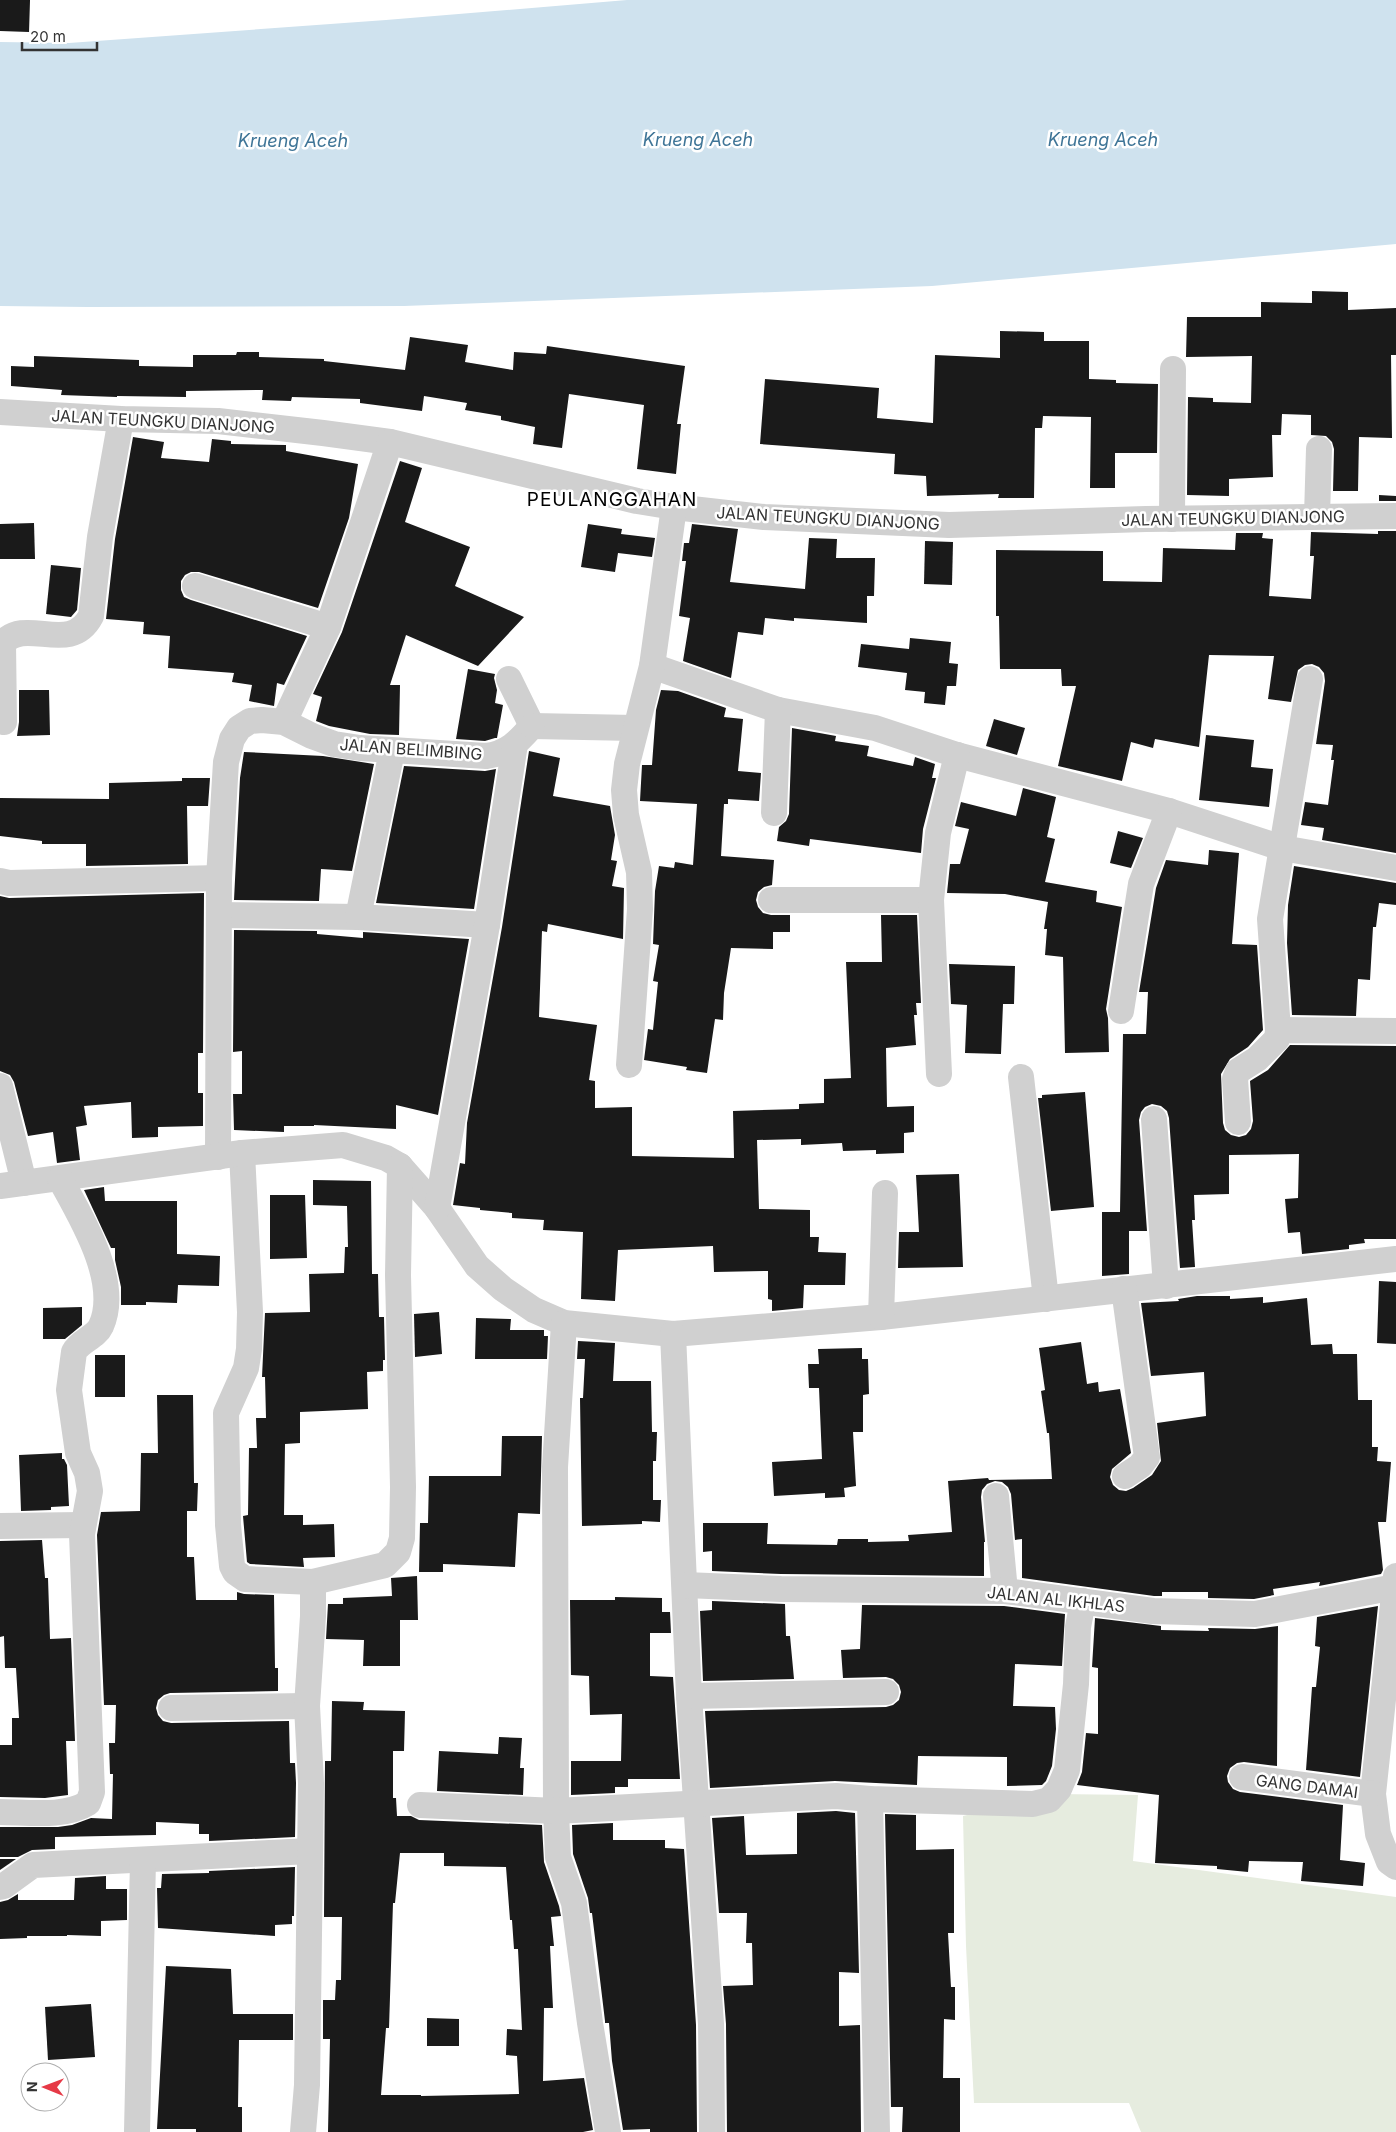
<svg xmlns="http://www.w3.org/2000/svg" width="1396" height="2132" viewBox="0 0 1396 2132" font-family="Inter,sans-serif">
  <rect width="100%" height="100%" fill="#fff"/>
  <polygon fill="#e6ecdf" points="1056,1794 1138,1795 1133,1861 1396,1897 1396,2132 1141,2132 1129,2103 974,2103 966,1946 963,1816"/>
  <polygon fill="#cfe2ee" points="627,0 1396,0 1396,244 932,286 404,306 88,307 0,306 0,42 69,43 386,20"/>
  <g fill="#1a1a1a" fill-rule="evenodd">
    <polygon points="0,0 30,0 29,32 0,31"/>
    <polygon points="1312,291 1348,292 1348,310 1396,308 1396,355 1391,355 1392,438 1359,437 1358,491 1333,491 1334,449 1332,442 1326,436 1311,435 1311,415 1282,414 1281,435 1272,435 1273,477 1229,479 1229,496 1187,495 1188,397 1213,398 1213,402 1251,403 1252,356 1186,357 1187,317 1261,317 1261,302 1312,303"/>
    <polygon points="1000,331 1044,332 1044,341 1089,341 1089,379 1116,380 1116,383 1158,384 1157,453 1115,453 1115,488 1090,488 1091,417 1043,416 1042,428 1035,428 1034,498 998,498 999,494 927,496 926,476 894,474 895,454 760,444 765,379 879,388 877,418 933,423 935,355 1000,358"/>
    <polygon points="410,337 468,345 465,362 513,370 514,352 546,354 547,346 685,366 677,424 681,424 676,474 637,469 644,405 569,394 562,448 533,444 535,427 501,420 501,416 465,410 467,403 424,396 422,411 360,403 360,399 292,397 291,401 262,400 263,390 186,391 186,397 117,396 117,397 61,395 62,390 11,386 11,366 34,367 34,356 139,360 139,366 193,367 193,355 236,355 237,352 259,352 259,357 324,359 324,361 405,370"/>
    <polygon points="133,437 164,442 161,458 209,462 212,439 231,441 231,444 286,445 286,451 358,464 349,518 318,608 199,572 191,572 185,575 181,581 181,590 184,597 191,600 307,636 284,685 277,683 274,706 249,701 252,685 232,682 234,673 168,668 170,636 143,634 144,622 106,619 115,539"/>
    <polygon points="400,461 422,468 405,522 470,547 455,586 524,617 478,666 406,635 390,685 400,685 399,735 370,734 329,726 316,721 322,697 313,694 342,632"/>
    <polygon points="1379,495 1396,496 1396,501 1379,501"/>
    <polygon points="34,523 35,559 0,559 0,524"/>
    <polygon points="588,524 622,529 621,534 655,538 652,557 618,553 615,572 581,567"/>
    <polygon points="692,524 738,529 730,582 805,589 809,538 837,539 836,558 875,558 874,596 867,596 867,623 794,618 794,621 765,618 763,635 738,632 731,678 683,661 690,618 679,616 686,561 682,561 684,543 689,543"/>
    <polygon points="1378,531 1396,531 1396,853 1322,840 1324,828 1301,825 1305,802 1328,805 1334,760 1331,760 1333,745 1316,744 1325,681 1324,673 1319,667 1312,664 1305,665 1298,670 1291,702 1268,699 1274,656 1209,655 1199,747 1155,739 1153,748 1131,742 1122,781 1058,766 1076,686 1062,686 1061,669 1000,669 999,616 996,616 996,550 1103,551 1103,581 1162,582 1163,548 1235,550 1236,533 1263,533 1262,538 1273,539 1269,596 1311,599 1314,556 1310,556 1311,532 1378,534"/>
    <polygon points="925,541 953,542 952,585 924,584"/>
    <polygon points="51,565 81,568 77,610 71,617 46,614"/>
    <polygon points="910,638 951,642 949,663 958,664 956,686 947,686 945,705 924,703 925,692 905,690 907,673 858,667 861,644 909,649"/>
    <polygon points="468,669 495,674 494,678 497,690 495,703 503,705 497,738 495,738 485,741 456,739"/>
    <polygon points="19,690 49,690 50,735 17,736 19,722"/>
    <polygon points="661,690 678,691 726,708 724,717 743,719 738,771 761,773 759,801 728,799 728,804 724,804 721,856 774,860 772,885 764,887 758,892 756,900 758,907 763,913 771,915 790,915 790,932 773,932 773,949 731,948 724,993 723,1020 715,1019 707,1073 686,1070 687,1067 644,1060 648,1029 653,1030 658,982 653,981 659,945 653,944 655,891 659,866 674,868 675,862 693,865 697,804 640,801 642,765 652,765 656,710"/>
    <polygon points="994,719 1025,728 1017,755 986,746"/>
    <polygon points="792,728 836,736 835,741 869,746 867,756 913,766 915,757 935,764 932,778 936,778 923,829 921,853 810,839 809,846 777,841 779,827 786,821 789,814"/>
    <polygon points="1206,735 1254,740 1251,767 1273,769 1269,807 1199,800"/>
    <polygon points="529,751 560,758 553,796 610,806 615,835 611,860 617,861 612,886 624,888 623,939 548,924 547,932 542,931 539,1017 597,1025 589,1080 595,1081 595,1108 632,1107 632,1156 734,1158 733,1111 799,1109 799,1104 824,1103 824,1079 851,1078 846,962 882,962 881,915 917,915 921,1003 916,1003 917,1015 914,1015 916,1045 886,1048 887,1107 914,1106 914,1132 904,1133 904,1153 876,1154 876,1150 843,1151 842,1143 801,1145 801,1139 757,1140 759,1209 810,1210 810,1237 819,1237 818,1252 846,1253 845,1285 804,1285 803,1308 772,1311 772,1300 768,1299 768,1271 714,1272 713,1246 618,1250 615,1301 581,1299 583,1232 543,1230 544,1220 512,1218 512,1213 480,1210 480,1208 453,1205 460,1163 465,1164 467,1123 502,927"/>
    <polygon points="244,752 323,756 374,764 352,871 321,869 319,901 234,900 240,778"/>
    <polygon points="404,766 485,771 496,769 474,909 376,903"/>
    <polygon points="182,778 210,778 208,806 187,806 188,864 86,866 86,844 42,844 42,841 0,836 0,798 109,799 109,783 182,781"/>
    <polygon points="1023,788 1056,797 1047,837 1055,839 1045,882 1097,891 1096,902 1122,907 1106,1009 1108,1018 1109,1052 1065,1053 1063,957 1045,955 1047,929 1044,929 1048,902 1005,894 947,893 950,864 960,864 969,829 955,826 961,802 1016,816"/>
    <polygon points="1118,831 1143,838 1131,868 1110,863"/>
    <polygon points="1209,850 1239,853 1232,944 1257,945 1263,1030 1248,1047 1230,1059 1221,1074 1223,1123 1225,1130 1231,1135 1239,1137 1246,1135 1251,1129 1253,1121 1250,1081 1268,1070 1290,1045 1396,1046 1396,1239 1364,1239 1365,1243 1349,1245 1349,1249 1302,1254 1300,1232 1288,1233 1285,1199 1298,1198 1299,1154 1229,1155 1229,1194 1194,1195 1195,1220 1192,1220 1195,1267 1180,1268 1169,1118 1167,1111 1161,1106 1152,1104 1145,1107 1141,1112 1139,1120 1147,1231 1129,1231 1129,1274 1102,1276 1102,1212 1120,1212 1123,1034 1146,1034 1148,992 1139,992 1156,888 1166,860 1208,865"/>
    <polygon points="1294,866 1396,883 1396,905 1379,903 1376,927 1373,927 1370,980 1358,979 1356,1016 1292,1015 1287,943 1288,905"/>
    <polygon points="204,893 203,1053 198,1053 198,1093 203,1093 203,1126 158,1127 158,1137 132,1138 131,1102 84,1106 87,1125 76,1127 80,1160 57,1163 53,1132 28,1136 14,1082 10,1075 0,1071 0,896 9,898"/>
    <polygon points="234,930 317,931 317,934 363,938 363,932 469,939 438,1115 396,1105 396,1129 314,1125 314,1126 284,1126 284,1132 234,1130 233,1094 242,1094 242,1051 233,1052"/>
    <polygon points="949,964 1015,966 1014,1004 1003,1004 1001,1054 965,1053 967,1005 951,1004"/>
    <polygon points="1085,1092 1094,1207 1051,1211 1038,1098 1042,1098 1042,1095"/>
    <polygon points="959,1174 963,1267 898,1268 899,1232 919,1232 916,1175"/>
    <polygon points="313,1180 371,1181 372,1274 378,1274 379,1317 384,1317 385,1360 383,1360 383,1371 367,1372 368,1409 300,1412 300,1443 285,1444 284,1515 303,1515 303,1525 334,1524 335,1557 303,1558 304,1567 250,1564 247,1562 243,1516 248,1515 249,1448 257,1448 256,1418 266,1418 265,1377 262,1377 265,1313 310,1312 309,1274 344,1273 345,1247 348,1247 347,1206 313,1205"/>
    <polygon points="104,1187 105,1201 177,1201 177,1254 220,1256 219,1286 178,1285 177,1303 146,1302 146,1305 121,1305 121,1287 115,1260 115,1248 111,1248 85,1192 84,1190"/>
    <polygon points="270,1195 305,1195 307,1258 270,1259"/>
    <polygon points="1379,1281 1396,1282 1396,1344 1377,1343"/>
    <polygon points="1197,1296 1230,1296 1230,1299 1263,1297 1263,1303 1307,1298 1311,1345 1332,1344 1333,1354 1357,1354 1358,1400 1372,1400 1372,1447 1378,1447 1377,1461 1391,1462 1386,1522 1378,1522 1383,1570 1381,1574 1319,1586 1320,1582 1273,1589 1274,1595 1254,1599 1208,1598 1208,1592 1162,1592 1162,1596 1154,1596 1022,1578 1022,1539 1015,1540 1011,1494 1008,1487 1002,1482 995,1481 987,1484 982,1490 981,1497 985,1542 984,1542 984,1576 781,1574 712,1571 712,1551 703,1552 703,1523 768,1523 767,1544 837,1545 838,1539 868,1539 868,1542 909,1541 908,1535 952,1532 948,1481 988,1478 989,1480 1052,1479 1049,1433 1047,1433 1041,1391 1045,1390 1039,1348 1081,1342 1087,1384 1098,1382 1099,1392 1120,1389 1131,1453 1112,1469 1110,1477 1113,1485 1119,1490 1126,1491 1133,1488 1152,1475 1161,1461 1157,1423 1206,1416 1204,1372 1151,1376 1141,1303 1179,1301 1178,1299"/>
    <polygon points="82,1307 82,1325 65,1339 43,1339 43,1308"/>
    <polygon points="439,1312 442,1354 415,1357 414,1314"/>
    <polygon points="476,1318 511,1319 510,1330 544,1330 544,1336 548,1336 547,1359 475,1359"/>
    <polygon points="578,1341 615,1343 613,1381 651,1381 652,1432 657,1432 656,1461 653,1461 653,1500 661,1500 660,1522 642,1521 642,1524 582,1526 580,1398 583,1398 585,1359 577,1359"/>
    <polygon points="862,1348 862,1359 868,1359 869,1394 863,1395 863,1432 853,1432 856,1486 844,1488 845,1497 825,1498 825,1493 774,1496 772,1462 822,1459 819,1388 809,1388 808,1364 819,1364 818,1349"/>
    <rect x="95" y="1355" width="30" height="42"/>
    <polygon points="157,1395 193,1395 194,1483 198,1483 197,1511 187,1511 187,1557 194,1557 196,1600 237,1600 237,1592 244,1594 274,1595 275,1668 278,1668 278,1691 170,1693 164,1695 158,1700 156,1708 158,1715 163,1721 171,1723 289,1721 290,1763 295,1763 296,1783 295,1837 209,1841 209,1834 199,1834 199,1824 156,1822 156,1835 55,1837 55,1849 32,1850 18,1857 0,1857 0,1827 58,1827 72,1825 91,1818 112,1819 113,1774 110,1774 109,1743 115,1743 116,1705 104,1705 97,1535 101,1512 140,1511 141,1453 158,1453"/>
    <polygon points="502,1436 542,1436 540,1514 518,1513 515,1567 443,1564 443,1572 419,1572 420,1523 428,1523 429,1476 501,1476"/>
    <polygon points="62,1453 62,1459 64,1459 67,1465 69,1506 51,1507 51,1510 21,1511 19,1455"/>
    <polygon points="42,1540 45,1578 48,1578 50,1639 71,1638 75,1741 66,1741 68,1795 45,1798 0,1797 0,1745 12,1745 12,1718 19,1718 16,1668 5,1668 4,1636 0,1637 0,1541"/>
    <polygon points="417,1576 418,1620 400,1620 400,1666 363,1666 364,1640 326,1639 328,1604 343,1604 343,1598 392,1596 391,1578"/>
    <polygon points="615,1597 662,1598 662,1612 670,1612 671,1633 650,1633 650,1676 673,1677 680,1779 628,1779 628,1787 615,1787 615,1793 571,1795 571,1761 621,1761 622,1714 590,1715 589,1676 571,1675 570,1600 615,1600"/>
    <polygon points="712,1601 785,1604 786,1636 790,1636 794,1679 703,1681 700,1611 712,1610"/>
    <polygon points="862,1605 1004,1606 1065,1614 1062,1666 1015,1664 1013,1706 1055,1707 1056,1729 1052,1766 1046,1781 1042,1785 1007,1786 1007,1757 918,1756 917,1785 835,1781 710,1788 705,1711 886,1707 893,1705 899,1700 901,1692 899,1685 893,1679 886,1677 843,1678 841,1650 860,1649"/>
    <polygon points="1378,1606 1360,1777 1306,1770 1312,1687 1316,1687 1320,1647 1315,1646 1317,1617"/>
    <polygon points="1095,1618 1161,1626 1161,1630 1209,1631 1208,1628 1255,1629 1278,1626 1277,1766 1244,1762 1237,1763 1230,1768 1227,1776 1228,1782 1233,1789 1240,1792 1343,1805 1340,1860 1365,1863 1363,1886 1301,1881 1303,1862 1249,1861 1248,1872 1217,1869 1217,1866 1155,1863 1159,1795 1077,1785 1082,1772 1086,1733 1098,1734 1098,1668 1092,1667"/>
    <path d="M 332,1701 L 364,1702 L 363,1710 L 405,1711 L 404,1751 L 393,1751 L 393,1798 L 396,1798 L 397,1816 L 411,1816 L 419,1820 L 542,1825 L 544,1862 L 559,1906 L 561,1916 L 551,1917 L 554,1946 L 550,1946 L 553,2008 L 544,2008 L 543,2081 L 584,2078 L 593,2130 L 583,2132 L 328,2132 L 330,2039 L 323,2039 L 323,2000 L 335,2000 L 336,1980 L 341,1980 L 342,1917 L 324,1917 L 325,1761 L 331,1761 ZM 400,1853 L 444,1853 L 444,1866 L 506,1867 L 510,1920 L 512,1920 L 514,1949 L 518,1949 L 522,2030 L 507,2029 L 506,2055 L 517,2056 L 519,2094 L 421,2096 L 421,2095 L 381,2095 L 386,2028 L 389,2028 L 393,1903 L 395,1903 Z"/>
    <polygon points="499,1737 522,1738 520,1768 524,1768 523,1795 437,1791 439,1751 498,1754"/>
    <polygon points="836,1811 855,1813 859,1973 839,1972 839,2026 860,2025 861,2132 727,2132 726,2024 723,1986 753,1985 752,1943 746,1943 747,1913 719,1913 712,1818 744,1816 746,1855 797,1854 797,1813"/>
    <polygon points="885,1814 916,1815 916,1850 954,1849 954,1933 948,1933 951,1987 955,1987 955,2020 944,2019 943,2078 960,2078 960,2132 902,2132 903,2107 891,2107"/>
    <polygon points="613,1823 613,1840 665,1840 665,1848 684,1849 696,2025 697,2132 650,2132 650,2129 623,2130 612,2061 609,2023 605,2023 605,2021 592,1913 590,1913 588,1898 573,1854 572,1825"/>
    <polygon points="0,1859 16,1859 0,1870"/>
    <polygon points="295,1867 294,1916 292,1916 292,1924 275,1925 275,1936 158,1928 157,1888 161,1888 162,1874 209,1873 209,1871"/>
    <polygon points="106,1876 106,1889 127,1889 127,1920 101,1921 101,1936 67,1935 67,1936 27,1936 27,1938 0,1939 0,1902 8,1900 18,1894 18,1900 74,1900 75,1878"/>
    <polygon points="166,1966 231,1969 233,2014 293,2014 293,2040 239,2040 238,2107 242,2107 242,2132 196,2132 196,2129 157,2129"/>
    <polygon points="91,2004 95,2057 48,2060 45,2007"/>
    <polygon points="427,2018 459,2019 459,2046 427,2046"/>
  </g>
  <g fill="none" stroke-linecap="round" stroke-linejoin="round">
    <g stroke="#d0d0d0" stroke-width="26">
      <polyline points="0,412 121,419 218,421 323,433 390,442 637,501 674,507 764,517 949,525 1146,519 1396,516"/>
      <polyline points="1317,516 1319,449"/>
      <polyline points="1172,519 1173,369"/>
      <polyline points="195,586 328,627"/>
      <polyline points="652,666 778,710 875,728 957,755 1169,811 1282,848 1396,868"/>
      <polyline points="509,679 532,726"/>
      <path d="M 4,722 L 3,643 C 26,616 70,656 91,616 L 100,537 L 121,419"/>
      <polyline points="284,722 328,627 390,442"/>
      <polyline points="532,726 635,728"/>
      <polyline points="774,813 778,710"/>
      <polyline points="0,881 9,883 219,878"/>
      <polyline points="771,900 931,900"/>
      <polyline points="219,915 358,917 487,925"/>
      <polyline points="358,917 392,751"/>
      <polyline points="1121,1011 1141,884 1169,811"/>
      <polyline points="1278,1030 1270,919 1310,679"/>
      <polyline points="629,1065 640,909 639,872 626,815 624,790 627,764 652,666 674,507"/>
      <polyline points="939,1074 931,900 938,833 957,755"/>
      <polyline points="1021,1077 1046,1299"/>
      <polyline points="0,1086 24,1183"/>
      <polyline points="1154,1119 1166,1286"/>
      <polyline points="1238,1122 1235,1079 1238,1071 1257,1059 1277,1039 1278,1030 1396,1031"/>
      <polyline points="242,1153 250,1312 249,1349 246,1368 226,1413 228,1525 232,1566 235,1572 245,1579 313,1582"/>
      <path d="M 218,1157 L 219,878 L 226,762 L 232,739 L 239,728 L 250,721 L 262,720 L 284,722 L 312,736 L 334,744 L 360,748 L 486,756 C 508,753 518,742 532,726"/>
      <polyline points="0,1186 242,1153 343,1145 386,1158 400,1166 437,1208 477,1266 503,1289 534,1310 564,1323 673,1334 881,1317 1396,1259"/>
      <polyline points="437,1208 487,925 515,744"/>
      <polyline points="1124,1289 1147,1457 1140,1466 1125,1476"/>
      <polyline points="881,1317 885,1193"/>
      <polyline points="564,1323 555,1467 556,1811 558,1857 574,1903 590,2023 608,2132"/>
      <polyline points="673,1334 689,1696 711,2024 712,2132"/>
      <polyline points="996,1496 1005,1591"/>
      <polyline points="0,1526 83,1525"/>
      <polyline points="1396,1576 1373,1794 1378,1834 1389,1862 1396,1867"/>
      <polyline points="685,1585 781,1589 1005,1591 1153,1611 1255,1614 1395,1587"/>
      <polyline points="689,1696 886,1692"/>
      <polyline points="171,1708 307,1706"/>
      <polyline points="1242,1777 1373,1794"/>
      <polyline points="870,1799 877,2132"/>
      <polyline points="420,1805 556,1811 836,1796 870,1799 1033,1804 1049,1800 1059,1789 1067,1770 1076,1684 1078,1627 1083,1601"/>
      <path d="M 0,1812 C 27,1812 64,1818 88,1803 L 92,1792 L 82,1534 L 90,1491 L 87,1473 L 78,1453 L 69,1390 L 74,1352 C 80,1341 96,1337 101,1326 C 121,1282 81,1217 60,1179"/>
      <polyline points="0,1887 4,1886 33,1865 310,1851"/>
      <polyline points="137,2132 143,1861"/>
      <polyline points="303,2132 307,2085 311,1783 307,1706 313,1616 313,1582 385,1565 398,1552 402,1538 403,1487 398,1275 400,1166"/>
    </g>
  </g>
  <g text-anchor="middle" stroke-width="5" stroke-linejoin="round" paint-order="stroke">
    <g font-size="16" fill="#333" stroke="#fff">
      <text transform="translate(163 421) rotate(3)" y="6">JALAN TEUNGKU DIANJONG</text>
      <text transform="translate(828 518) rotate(3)" y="6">JALAN TEUNGKU DIANJONG</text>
      <text transform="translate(1233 518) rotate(-1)" y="6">JALAN TEUNGKU DIANJONG</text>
      <text transform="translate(411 749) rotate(4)" y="6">JALAN BELIMBING</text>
      <text transform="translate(1056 1599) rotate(6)" y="6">JALAN AL IKHLAS</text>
      <text transform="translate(1307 1786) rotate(7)" y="6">GANG DAMAI</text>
    </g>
    <g font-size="18" font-style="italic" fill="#3f7597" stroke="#fff">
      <text x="698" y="146">Krueng Aceh</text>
      <text x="1103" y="146">Krueng Aceh</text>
      <text x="293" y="147">Krueng Aceh</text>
    </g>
    <g font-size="19" letter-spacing="1" fill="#000" stroke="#fff">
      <text x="612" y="506">PEULANGGAHAN</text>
    </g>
  </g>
  <g transform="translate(45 2087) rotate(271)"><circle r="24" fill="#ffffff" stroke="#adadad"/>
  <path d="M0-4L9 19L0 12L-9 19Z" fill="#e63946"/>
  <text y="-8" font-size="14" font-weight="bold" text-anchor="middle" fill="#333333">N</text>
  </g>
  <path d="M22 42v8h75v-8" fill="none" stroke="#333333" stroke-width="2.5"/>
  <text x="30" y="42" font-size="15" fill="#333333" stroke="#ffffff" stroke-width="4" paint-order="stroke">20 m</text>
</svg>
